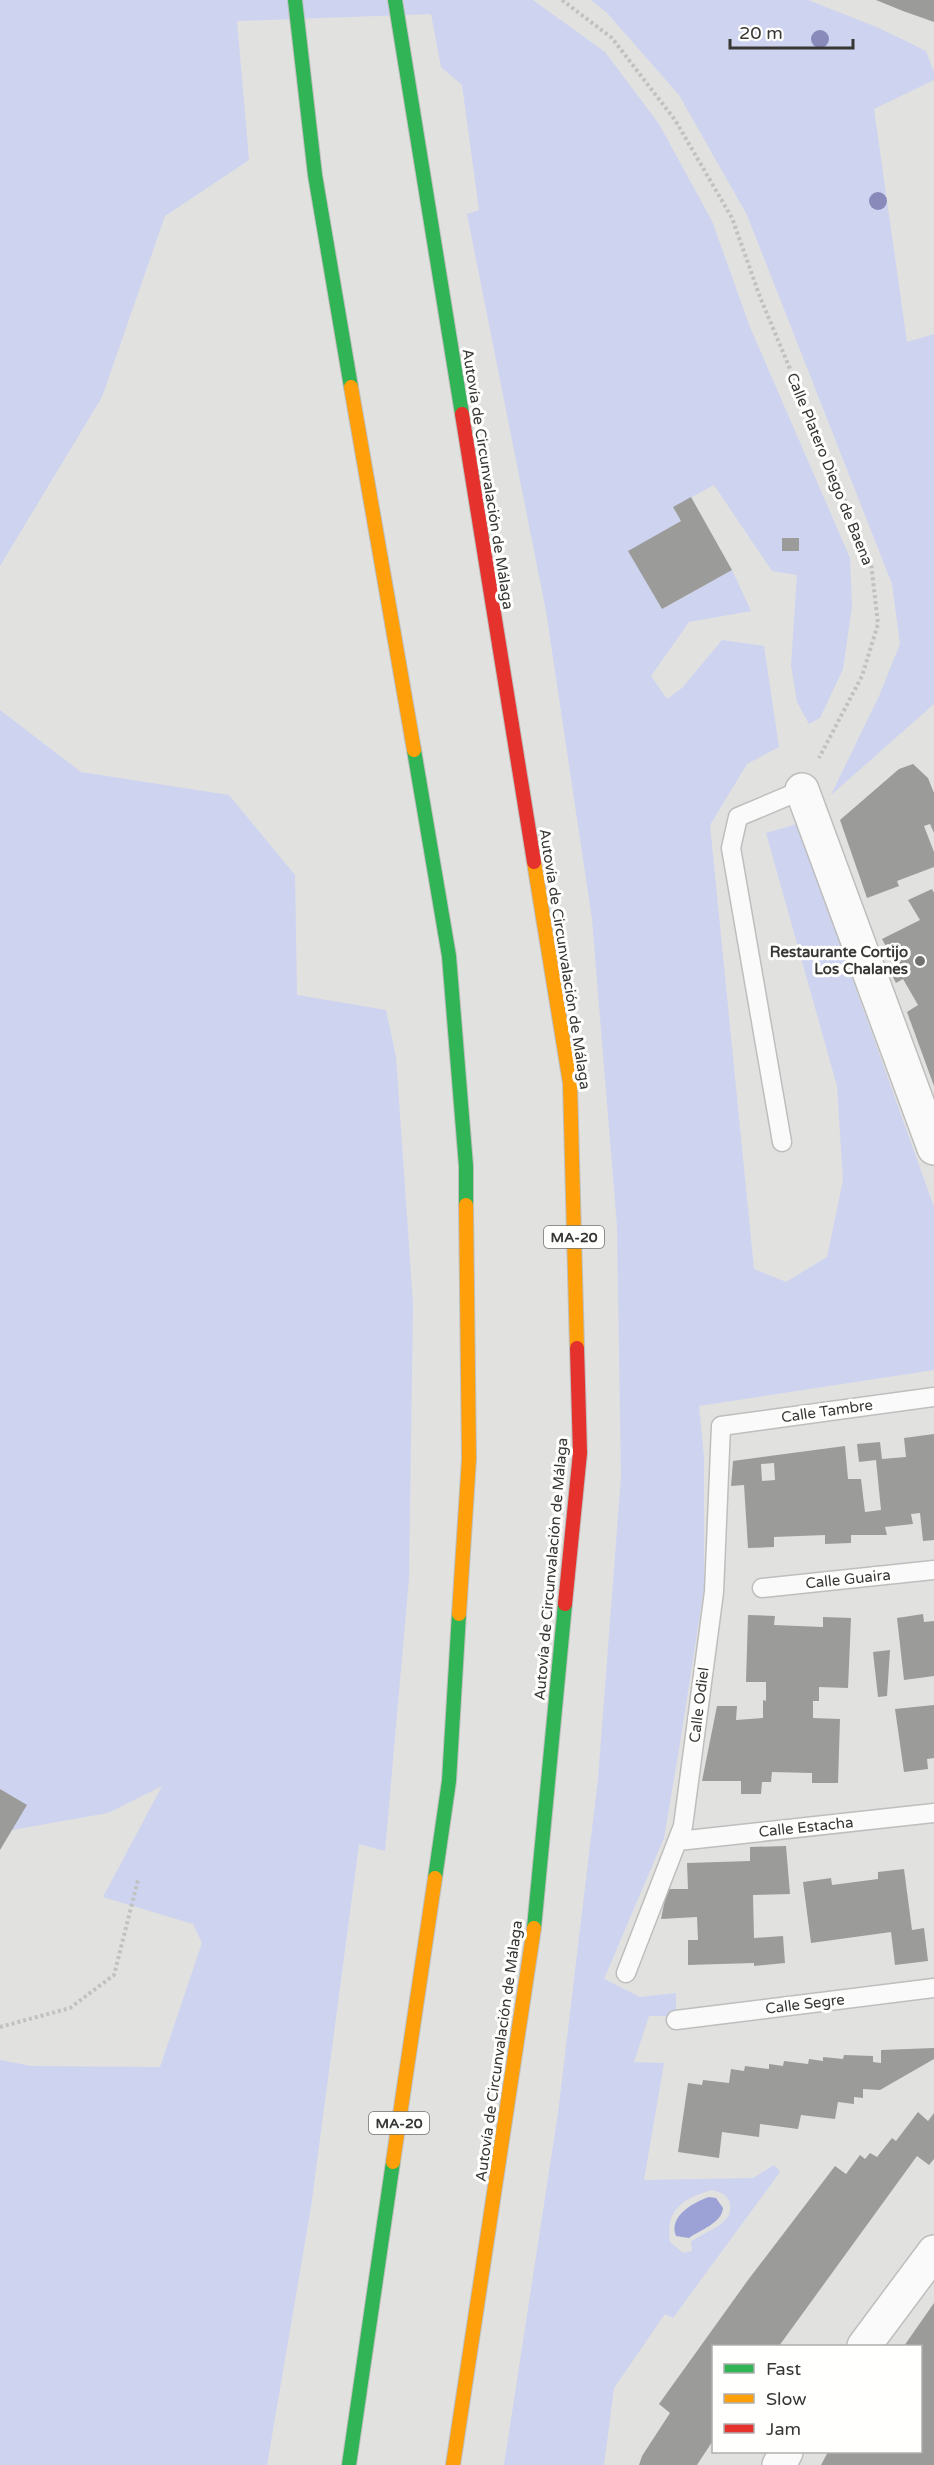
<svg xmlns="http://www.w3.org/2000/svg" width="934" height="2465" viewBox="0 0 934 2465" font-family="'Varela Round',sans-serif">
  <rect width="100%" height="100%" fill="#e1e1e0"/>
  <g fill="#ced3f0" fill-rule="evenodd">
    <path d="M 0,0 L 533,0 L 605,52 L 659,124 L 712,221 L 750,327 L 850,558 L 852,606 L 843,669 L 820,718 L 809,724 L 797,702 L 791,665 L 797,575 L 772,571 L 714,485 L 673,507 L 681,521 L 629,551 L 662,609 L 732,570 L 751,611 L 689,622 L 651,676 L 667,699 L 682,688 L 722,640 L 764,646 L 779,747 L 747,764 L 710,825 L 754,1269 L 786,1282 L 827,1257 L 843,1180 L 837,1086 L 766,833 L 797,824 L 934,1207 L 934,1370 L 699,1406 L 704,1457 L 704,1588 L 681,1737 L 664,1838 L 604,1979 L 640,1997 L 676,1993 L 676,2016 L 649,2016 L 634,2062 L 664,2063 L 644,2180 L 753,2178 L 774,2165 L 780,2172 L 673,2318 L 665,2314 L 614,2388 L 604,2465 L 504,2465 L 558,2113 L 598,1779 L 621,1477 L 617,1226 L 592,919 L 546,611 L 467,214 L 479,210 L 462,85 L 441,67 L 431,14 L 237,21 L 249,160 L 165,216 L 102,397 L 0,566 ZM 712,2190 C 720,2192 728,2194 730,2204 C 734,2225 705,2231 691,2242 L 692,2251 L 683,2253 L 670,2242 C 665,2210 683,2198 712,2190 Z"/>
    <polygon points="591,0 808,0 879,28 926,51 934,72 934,80 874,109 907,342 934,334 934,704 831,795 879,696 900,644 892,584 747,215 679,95 607,13"/>
    <polygon points="0,710 81,772 229,795 295,875 297,995 386,1010 396,1057 413,1304 409,1578 385,1851 359,1844 311,2207 267,2465 0,2465 0,2060 31,2066 160,2067 202,1943 193,1924 103,1897 162,1786 108,1813 12,1830 0,1789"/>
  </g>
  <path fill="#9ca2d5" d="M 709,2197 L 716,2198 L 723,2208 C 722,2223 700,2230 689,2238 L 676,2236 C 668,2216 694,2202 709,2197 Z"/>
  <g fill="#9b9b9a" fill-rule="evenodd">
    <polygon points="876,0 934,0 934,22 903,11"/>
    <polygon points="691,497 732,570 662,609 628,551 681,521 673,507"/>
    <rect x="782" y="538" width="17" height="13"/>
    <polygon points="913,764 928,778 934,793 934,833 930,824 924,826 934,852 934,867 897,881 899,886 867,898 840,820 899,769"/>
    <polygon points="932,889 934,893 934,1086 907,1012 918,1005 903,979 896,983 889,969 896,965 882,939 920,920 908,900"/>
    <path d="M 934,1434 L 934,1540 L 923,1541 L 920,1513 L 911,1514 L 913,1524 L 885,1527 L 887,1535 L 851,1535 L 851,1543 L 825,1544 L 825,1535 L 774,1537 L 774,1547 L 748,1548 L 744,1485 L 731,1486 L 733,1461 L 845,1446 L 848,1479 L 861,1479 L 865,1512 L 881,1510 L 876,1460 L 859,1462 L 857,1444 L 880,1442 L 882,1459 L 906,1457 L 904,1438 ZM 774,1463 L 775,1480 L 762,1481 L 761,1464 Z"/>
    <polygon points="923,1614 924,1622 934,1621 934,1676 904,1680 897,1618"/>
    <polygon points="748,1615 775,1616 774,1625 823,1627 823,1617 851,1618 848,1688 819,1687 819,1701 813,1701 813,1718 840,1719 838,1783 812,1783 812,1773 772,1772 771,1782 762,1782 761,1794 741,1794 741,1781 702,1781 717,1706 737,1706 736,1720 763,1718 763,1700 766,1701 766,1682 746,1682"/>
    <polygon points="890,1650 887,1696 878,1697 873,1652"/>
    <polygon points="934,1705 934,1758 927,1759 928,1769 904,1772 895,1709"/>
    <polygon points="0,1789 27,1805 0,1850"/>
    <polygon points="786,1846 790,1894 753,1895 754,1938 783,1936 785,1963 754,1966 754,1963 688,1965 688,1940 698,1940 697,1917 661,1919 667,1889 688,1889 687,1863 750,1861 750,1847"/>
    <polygon points="904,1869 912,1930 924,1928 928,1961 895,1965 891,1932 811,1943 803,1882 831,1878 832,1885 878,1879 878,1872"/>
    <polygon points="934,2048 934,2059 880,2090 863,2089 863,2098 854,2097 854,2104 838,2102 835,2119 801,2115 798,2129 760,2124 759,2137 722,2132 719,2158 678,2152 688,2083 702,2085 703,2080 729,2083 731,2069 744,2071 745,2066 769,2069 769,2064 783,2066 784,2061 808,2064 809,2059 823,2061 823,2057 843,2059 844,2055 873,2056 873,2062 881,2063 881,2050"/>
    <polygon points="918,2112 928,2121 934,2113 934,2159 929,2165 917,2156 779,2346 714,2346 714,2439 697,2465 639,2465 642,2456 670,2413 659,2404 748,2280 835,2166 846,2174 860,2155 865,2159 870,2153 877,2157 892,2138 896,2141"/>
    <polygon points="934,2303 934,2465 821,2465 828,2452 921,2451 921,2346 904,2346"/>
  </g>
  <g fill="none" stroke-linecap="round" stroke-linejoin="round">
    <g stroke="#bebebd" stroke-width="21">
      <g id="lane">
        <polyline points="782,1142 731,848 738,817 802,790"/>
        <polyline points="762,1588 934,1570"/>
        <polyline points="678,1841 934,1813"/>
        <polyline points="626,1973 683,1826 714,1592 721,1426 934,1397"/>
        <polyline points="676,2020 934,1988"/>
      </g>
    </g>
    <g stroke="#bebebd" stroke-width="36">
      <g id="street">
        <polyline points="802,790 934,1148"/>
        <polyline points="864,2346 934,2252"/>
        <polyline points="779,2465 786,2452"/>
      </g>
    </g>
    <g stroke="#bebebd" stroke-width="16">
      <g id="fast">
        <polyline points="295,0 315,175 351,387"/>
        <polyline points="395,0 462,414"/>
        <polyline points="414,750 449,956 466,1166 466,1205"/>
        <polyline points="435,1878 449,1781 459,1614"/>
        <polyline points="534,1928 565,1604"/>
        <polyline points="349,2465 393,2162"/>
      </g>
    </g>
    <g stroke="#bebebd" stroke-width="16">
      <g id="slow">
        <polyline points="351,387 414,750"/>
        <polyline points="534,862 570,1083 577,1348"/>
        <polyline points="459,1614 469,1459 466,1205"/>
        <polyline points="393,2162 435,1878"/>
        <polyline points="453,2465 534,1928"/>
      </g>
    </g>
    <g stroke="#bebebd" stroke-width="16">
      <g id="jam">
        <polyline points="462,414 534,862"/>
        <polyline points="565,1604 580,1453 577,1348"/>
      </g>
    </g>
    <g stroke="#c1c1c0" stroke-width="4" stroke-dasharray="3 3" stroke-linecap="butt">
      <polyline points="562,0 612,38 675,120 732,218 760,297 871,563 878,624 862,676 819,758"/>
      <polyline points="0,2027 70,2008 114,1975 138,1880"/>
    </g>
    <use href="#lane" stroke="#fafafa" stroke-width="18"/>
    <use href="#street" stroke="#fafafa" stroke-width="33"/>
    <use href="#fast" stroke="#30b455" stroke-width="14"/>
    <use href="#slow" stroke="#ff9f0a" stroke-width="14"/>
    <use href="#jam" stroke="#e5322d" stroke-width="14"/>
  </g>
  <g fill="#898aba">
    <circle cx="820" cy="39" r="9"/>
    <circle cx="878" cy="201" r="9"/>
  </g>
  <circle fill="#727271" stroke="#fffffe" stroke-width="2" cx="920" cy="961" r="6"/>
  <g text-anchor="middle" stroke-width="6" stroke-linejoin="round" paint-order="stroke">
    <g fill="#fffffe" stroke="#737371" stroke-width="1.5">
      <rect x="544" y="1226" width="60" height="22" rx="4.5"/>
      <rect x="369" y="2112" width="60" height="22" rx="4.5"/>
    </g>
    <g font-size="14" font-weight="bold" fill="#373735">
      <text x="574" y="1242">MA-20</text>
      <text x="399" y="2128">MA-20</text>
    </g>
    <g font-size="15" fill="#373735" stroke="#fffffe">
      <text transform="translate(830 469) rotate(68)" y="5">Calle Platero Diego de Baena</text>
      <text transform="translate(488 479) rotate(81)" y="5">Autovía de Circunvalación de Málaga</text>
      <text transform="translate(565 959) rotate(81)" y="5">Autovía de Circunvalación de Málaga</text>
      <text transform="translate(827 1411) rotate(-8)" y="5">Calle Tambre</text>
      <text transform="translate(551 1569) rotate(-85)" y="5">Autovía de Circunvalación de Málaga</text>
      <text transform="translate(848 1579) rotate(-6)" y="5">Calle Guaira</text>
      <text transform="translate(699 1705) rotate(-83)" y="5">Calle Odiel</text>
      <text transform="translate(806 1827) rotate(-6)" y="5">Calle Estacha</text>
      <text transform="translate(805 2004) rotate(-7)" y="5">Calle Segre</text>
      <text transform="translate(499 2051) rotate(-82)" y="5">Autovía de Circunvalación de Málaga</text>
    </g>
    <g font-size="15" font-weight="bold" fill="#373735" stroke="#fffffe" text-anchor="end">
      <text x="908" y="957">Restaurante Cortijo<tspan x="908" dy="17">Los Chalanes</tspan></text>
    </g>
  </g>
  <rect x="712" y="2345" width="210" height="108" fill="#fffffe" stroke="#afafae" stroke-width="1.5"/>
  <rect x="724" y="2364" width="30" height="9" fill="#30b455" stroke="#afafae" stroke-width="1.5"/>
  <text x="766" y="2375" font-size="18" fill="#373735">Fast</text>
  <rect x="724" y="2394" width="30" height="9" fill="#ff9f0a" stroke="#afafae" stroke-width="1.5"/>
  <text x="766" y="2405" font-size="18" fill="#373735">Slow</text>
  <rect x="724" y="2424" width="30" height="9" fill="#e5322d" stroke="#afafae" stroke-width="1.5"/>
  <text x="766" y="2435" font-size="18" fill="#373735">Jam</text>
  <path d="M730 39v9h123v-9" fill="none" stroke="#373735" stroke-width="3"/>
  <text x="739" y="39" font-size="18" fill="#373735" stroke="#fffffe" stroke-width="4.5" paint-order="stroke">20 m</text>
</svg>
